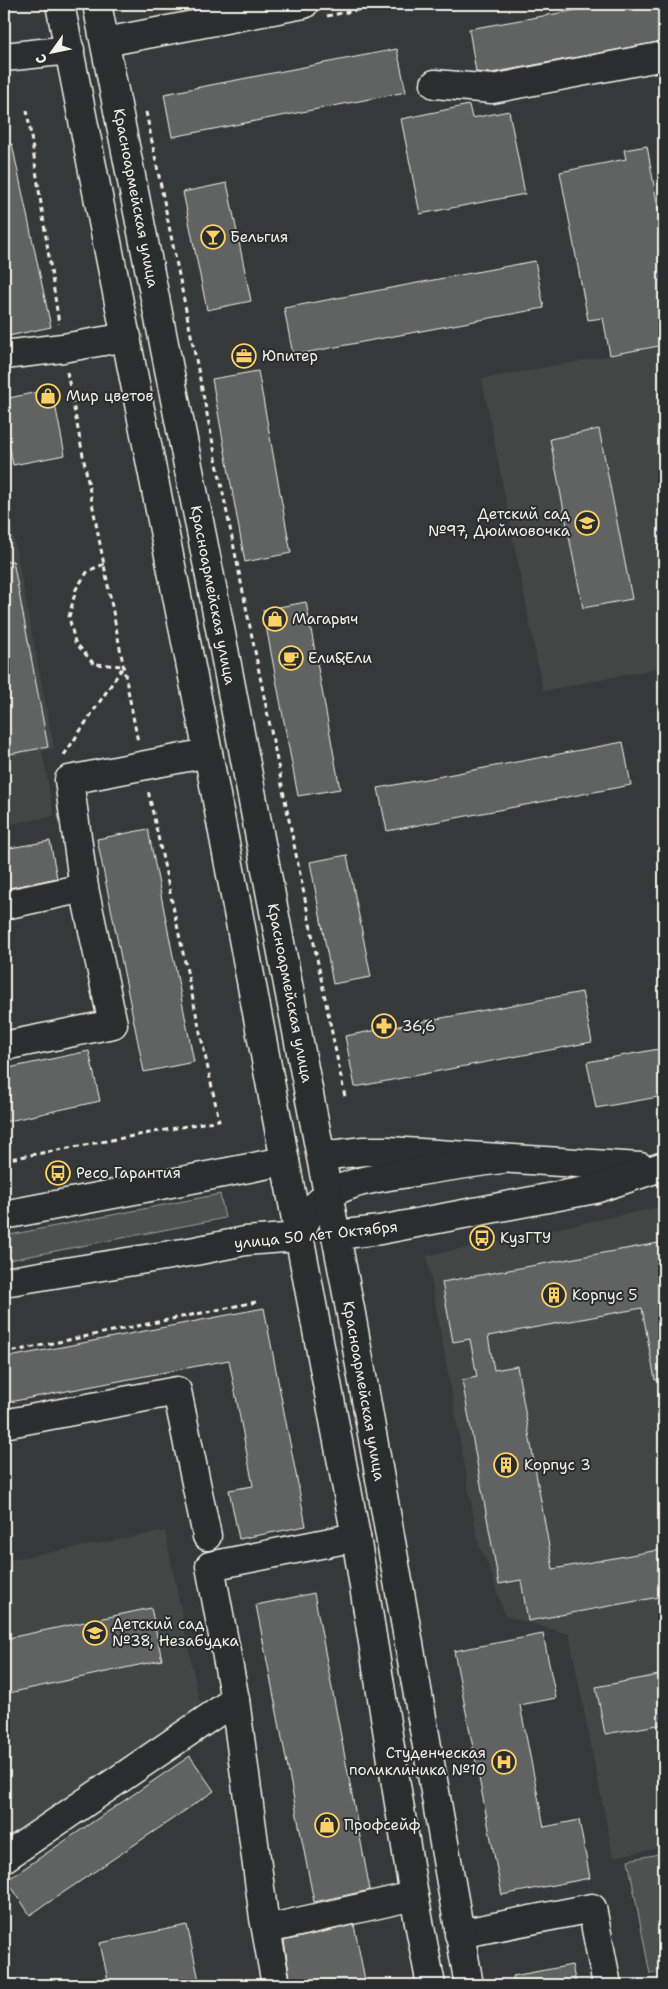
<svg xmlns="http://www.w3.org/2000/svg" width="668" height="1989" font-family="'Shantell Sans',sans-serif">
  <rect width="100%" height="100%" fill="#363939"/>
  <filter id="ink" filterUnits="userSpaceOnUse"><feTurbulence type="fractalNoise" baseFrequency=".02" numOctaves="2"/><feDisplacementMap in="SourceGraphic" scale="10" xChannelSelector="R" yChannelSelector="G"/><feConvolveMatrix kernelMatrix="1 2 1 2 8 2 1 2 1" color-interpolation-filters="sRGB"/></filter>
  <g filter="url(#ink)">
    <g fill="#434645">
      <polygon points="664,346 664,667 543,691 482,379"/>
      <polygon points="8,508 54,748 42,751 54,816 4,825 4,509"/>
      <polygon points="664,1206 664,1847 613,1857 569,1634 505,1616 490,1569 479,1546 427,1256"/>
      <polygon points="165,1531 200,1705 4,1841 4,1561"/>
    </g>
    <g fill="#4e514f" stroke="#a1a19c">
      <polygon points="220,1194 225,1218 4,1261 4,1236"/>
      <polygon points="664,1853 664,1971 650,1974 628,1860"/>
    </g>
    <g fill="#616362" stroke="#f4f1e8">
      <polygon points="611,4 664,4 664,41 491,73 476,72 469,29"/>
      <polygon points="397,49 406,92 172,137 164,94"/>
      <polygon points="469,105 472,118 509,111 525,194 420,214 401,119"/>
      <polygon points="12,144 51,327 4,337 4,145"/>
      <polygon points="647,146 664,242 664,345 610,355 603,318 588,320 560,172 626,159 624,150"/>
      <polygon points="227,183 251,301 207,310 183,192"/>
      <polygon points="535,261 544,308 293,355 284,308"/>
      <polygon points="258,371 291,553 245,562 212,379"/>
      <polygon points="52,389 65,455 13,465 4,419 4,399"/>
      <polygon points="599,429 632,599 583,608 550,439"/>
      <polygon points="13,561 48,747 4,755 4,562"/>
      <polygon points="306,602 340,789 298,796 263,610"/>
      <polygon points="623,742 631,785 387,831 378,788"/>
      <polygon points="148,829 194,1062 144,1072 97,839"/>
      <polygon points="50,841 57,878 4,889 4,849"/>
      <polygon points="347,855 371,977 333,984 310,862"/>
      <polygon points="582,992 592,1042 355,1087 345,1036"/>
      <polygon points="664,1048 664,1096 596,1108 587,1062"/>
      <polygon points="89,1051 100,1101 4,1122 4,1069"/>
      <polygon points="664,1242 664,1379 655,1380 642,1308 488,1336 494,1370 517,1366 553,1569 664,1549 664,1596 528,1621 521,1580 499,1584 462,1380 477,1377 470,1339 453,1342 442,1282"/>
      <polygon points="264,1308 306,1526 239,1539 229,1490 253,1486 229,1360 4,1403 4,1358"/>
      <polygon points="314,1593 370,1890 314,1902 256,1605"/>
      <polygon points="151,1608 162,1660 4,1694 4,1639"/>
      <polygon points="543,1634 556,1698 520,1705 544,1827 579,1820 590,1878 502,1895 454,1651"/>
      <polygon points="664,1674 664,1724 605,1734 596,1687"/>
      <polygon points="190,1756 214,1791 30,1915 7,1880"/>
      <polygon points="187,1925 200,1985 109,1985 100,1943"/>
      <polygon points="354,1925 366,1985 314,1985 313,1980 291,1984 284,1941"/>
      <polygon points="572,1965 576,1985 514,1985 513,1976"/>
    </g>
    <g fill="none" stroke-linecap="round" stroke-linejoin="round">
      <g stroke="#f4f1e8" stroke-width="31">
        <g id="minor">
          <polyline points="105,42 304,4"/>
          <polyline points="4,57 70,50"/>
          <polyline points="435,84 492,89 664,56"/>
          <polyline points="4,355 63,348 127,337"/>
          <polyline points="4,905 84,888"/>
          <polyline points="4,1046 113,1024 84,888 69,780 208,753"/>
          <polyline points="321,1156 364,1151 389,1151 640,1167"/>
          <polyline points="4,1215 285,1161"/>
          <polyline points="336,1235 380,1230 595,1189 664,1166"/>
          <path d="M4,1282L195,1251L245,1241L299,1237C303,1226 307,1215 315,1206C340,1180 381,1178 414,1172C443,1167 472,1163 502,1159"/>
          <polyline points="4,1424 177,1391 207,1536"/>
          <polyline points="4,1858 235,1700"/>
          <polyline points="267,1929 414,1896"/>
          <polyline points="459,1934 592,1908 607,1985"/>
          <polyline points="276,1985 264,1918 235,1700 210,1566 356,1537"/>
        </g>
      </g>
      <g stroke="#f4f1e8" stroke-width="31">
        <g id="major">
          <polyline points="60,4 208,753 356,1537 414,1896 431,1985"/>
          <polyline points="97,4 213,592 351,1314 469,1985"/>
        </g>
      </g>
      <g stroke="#f4f1e8" stroke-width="3" stroke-dasharray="5 4" stroke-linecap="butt">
        <polyline points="327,16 387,4"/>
        <polyline points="27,110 59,324"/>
        <polyline points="146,112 345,1097"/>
        <polyline points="67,372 138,742"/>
        <polyline points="104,564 88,571 76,589 69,617 75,642 94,664 123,666"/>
        <polyline points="64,755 123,667"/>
        <polyline points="4,1160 219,1120 148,790"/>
        <polyline points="4,1353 256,1302"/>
      </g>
      <use href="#minor" stroke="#2a2d2e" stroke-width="28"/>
      <use href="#major" stroke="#2a2d2e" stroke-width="28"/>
    </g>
  </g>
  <defs>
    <g id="bar-ring" transform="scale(1.25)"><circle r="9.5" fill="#2a2d2e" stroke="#ffd166" stroke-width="1.5"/><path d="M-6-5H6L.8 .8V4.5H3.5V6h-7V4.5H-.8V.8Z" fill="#ffd166"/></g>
    <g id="office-ring" transform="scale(1.25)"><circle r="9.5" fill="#2a2d2e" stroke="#ffd166" stroke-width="1.5"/><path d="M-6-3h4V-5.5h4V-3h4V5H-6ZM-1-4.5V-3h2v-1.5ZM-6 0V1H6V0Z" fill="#ffd166"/></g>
    <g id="shop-ring" transform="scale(1.25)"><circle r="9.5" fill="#2a2d2e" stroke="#ffd166" stroke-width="1.5"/><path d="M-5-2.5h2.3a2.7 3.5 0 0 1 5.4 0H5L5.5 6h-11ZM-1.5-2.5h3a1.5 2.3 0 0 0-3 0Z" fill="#ffd166"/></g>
    <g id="school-ring" transform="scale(1.25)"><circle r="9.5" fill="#2a2d2e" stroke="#ffd166" stroke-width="1.5"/><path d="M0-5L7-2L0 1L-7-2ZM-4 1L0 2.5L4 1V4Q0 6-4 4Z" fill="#ffd166"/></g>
    <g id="cafe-ring" transform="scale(1.25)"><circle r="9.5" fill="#2a2d2e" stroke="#ffd166" stroke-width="1.5"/><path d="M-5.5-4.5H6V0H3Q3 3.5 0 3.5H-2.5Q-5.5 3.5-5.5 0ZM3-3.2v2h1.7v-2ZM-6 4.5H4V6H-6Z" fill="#ffd166"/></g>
    <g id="pharmacy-ring" transform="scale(1.25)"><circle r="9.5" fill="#2a2d2e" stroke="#ffd166" stroke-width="1.5"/><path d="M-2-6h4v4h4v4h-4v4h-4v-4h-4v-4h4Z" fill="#ffd166"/></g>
    <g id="bus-ring" transform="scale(1.25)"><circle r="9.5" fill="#2a2d2e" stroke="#ffd166" stroke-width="1.5"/><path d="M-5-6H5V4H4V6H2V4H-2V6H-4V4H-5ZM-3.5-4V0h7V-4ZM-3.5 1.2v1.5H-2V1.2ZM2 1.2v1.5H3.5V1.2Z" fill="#ffd166"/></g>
    <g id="building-ring" transform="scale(1.25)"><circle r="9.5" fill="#2a2d2e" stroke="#ffd166" stroke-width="1.5"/><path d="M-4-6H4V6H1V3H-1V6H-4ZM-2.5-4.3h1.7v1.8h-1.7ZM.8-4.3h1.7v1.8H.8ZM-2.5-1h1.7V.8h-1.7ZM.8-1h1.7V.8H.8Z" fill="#ffd166"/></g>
    <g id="hospital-ring" transform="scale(1.25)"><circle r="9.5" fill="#2a2d2e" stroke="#ffd166" stroke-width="1.5"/><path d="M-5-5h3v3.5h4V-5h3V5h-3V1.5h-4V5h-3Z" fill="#ffd166"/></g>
  </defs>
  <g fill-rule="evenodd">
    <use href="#bar-ring" x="213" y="237"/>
    <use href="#office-ring" x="244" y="356"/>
    <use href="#shop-ring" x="48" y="396"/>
    <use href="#school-ring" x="587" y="523"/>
    <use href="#shop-ring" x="275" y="619"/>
    <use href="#cafe-ring" x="291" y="658"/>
    <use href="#pharmacy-ring" x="384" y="1026"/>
    <use href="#bus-ring" x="58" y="1173"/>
    <use href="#bus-ring" x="482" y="1238"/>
    <use href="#building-ring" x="554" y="1295"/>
    <use href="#building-ring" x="506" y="1465"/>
    <use href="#school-ring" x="95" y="1633"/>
    <use href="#hospital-ring" x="504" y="1762"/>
    <use href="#shop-ring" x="327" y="1825"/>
  </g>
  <g text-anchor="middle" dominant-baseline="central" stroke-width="4" stroke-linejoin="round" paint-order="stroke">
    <g font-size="15" fill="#f4f1e8" stroke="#2a2d2e">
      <text transform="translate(136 198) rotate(79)">Красноармейская улица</text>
      <text transform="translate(213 595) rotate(79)">Красноармейская улица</text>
      <text transform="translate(290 993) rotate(79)">Красноармейская улица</text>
      <text transform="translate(316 1235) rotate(-6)">улица 50 лет Октября</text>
      <text transform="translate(364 1391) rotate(80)">Красноармейская улица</text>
    </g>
    <g font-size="15" fill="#f4f1e8" stroke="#2a2d2e" text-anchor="start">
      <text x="230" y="237">Бельгия</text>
      <text x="262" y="356">Юпитер</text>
      <text x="66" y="396">Мир цветов</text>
      <text x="570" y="514" text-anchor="end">Детский сад<tspan x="570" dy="17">№97, Дюймовочка</tspan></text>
      <text x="292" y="619">Магарыч</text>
      <text x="308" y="658">Ели&amp;Ели</text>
      <text x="402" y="1026">36,6</text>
      <text x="76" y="1173">Ресо Гарантия</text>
      <text x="500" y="1238">КузГТУ</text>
      <text x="572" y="1295">Корпус 5</text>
      <text x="524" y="1465">Корпус 3</text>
      <text x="112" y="1624">Детский сад<tspan x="112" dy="17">№38, Незабудка</tspan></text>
      <text x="486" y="1753" text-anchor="end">Студенческая<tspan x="486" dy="17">поликлиника №10</tspan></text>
      <text x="344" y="1825">Профсейф</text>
    </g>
  </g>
  <rect width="668" height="1989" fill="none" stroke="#2a2d2e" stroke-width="20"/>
  <rect x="10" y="10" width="648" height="1969" fill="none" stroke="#f4f1e8" stroke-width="2" filter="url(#ink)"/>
  <g transform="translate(52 52) rotate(237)" stroke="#2a2d2e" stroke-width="4" paint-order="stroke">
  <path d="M0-4L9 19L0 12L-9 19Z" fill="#f4f1e8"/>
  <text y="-8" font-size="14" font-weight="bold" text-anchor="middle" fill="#f4f1e8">С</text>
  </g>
</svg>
